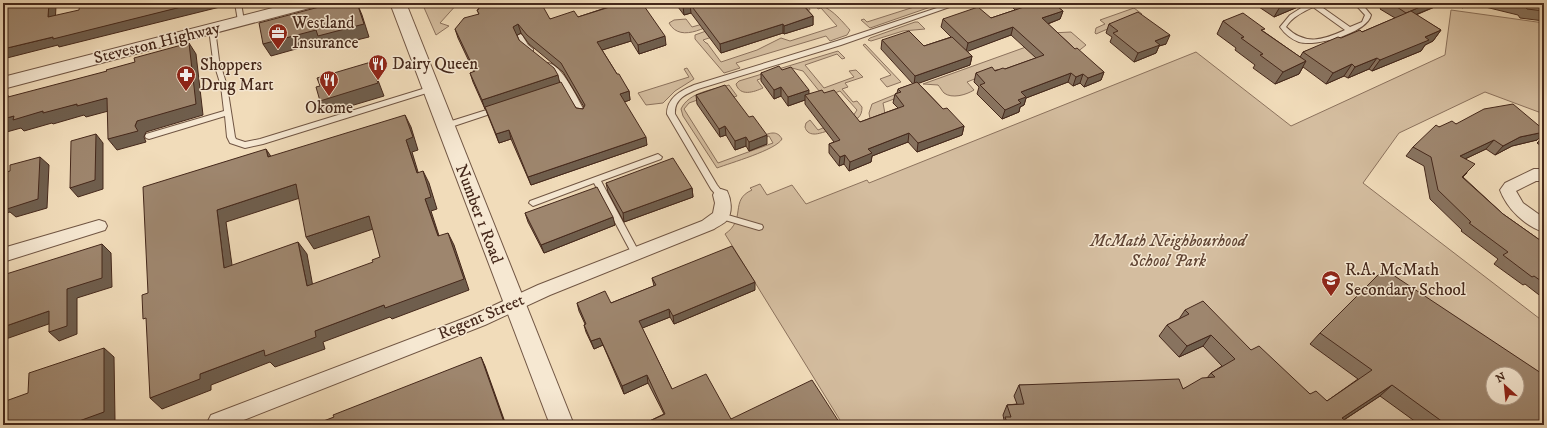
<svg xmlns="http://www.w3.org/2000/svg" width="1547" height="428" font-family="'IM FELL DW Pica',serif">
  <rect width="100%" height="100%" fill="#f1dcba"/>
  <filter id="stains"><feTurbulence type="fractalNoise" baseFrequency=".005" numOctaves="4"/><feColorMatrix values="0 0 0 0 .2 0 0 0 0 .09 0 0 0 0 .02 0 0 0 .5 -.17"/></filter>
  <radialGradient id="worn" r=".72"><stop offset=".6" stop-color="#630" stop-opacity="0"/><stop offset="1" stop-color="#630" stop-opacity=".3"/></radialGradient>
  <g fill="#d4bd9f" stroke="#8c725d" fill-rule="evenodd">
    <polygon points="422,3 458,3 440,23 449,26 436,35"/>
    <polygon points="910,3 942,3 870,28 861,20 864,19 867,22 914,7"/>
    <path d="M808,4C827,2 839,18 850,30L847,35L830,41L826,36L736,63L740,68L724,73L695,39V35L706,31L712,37L703,40L706,43H707L721,62L757,50L781,38L790,41L837,26L821,8L818,9L816,6L809,8L810,10H808L805,6Z"/>
    <polygon points="1134,8 1142,14 1096,34 1095,33 1096,28 1105,24 1100,20"/>
    <path d="M1451,10L1544,23V114L1485,92L1399,133L1363,183L1544,322V425H843L725,234C747,219 729,200 752,190L750,188L760,184L767,195L792,185L806,204L867,180L869,183L1196,52L1291,126L1445,55ZM1493,374H1517V398H1493Z"/>
    <path d="M727,17C711,24 681,45 669,23L674,20L686,19L692,27Z"/>
    <polygon points="915,22 918,22 925,29 903,31 871,41 868,40 870,38"/>
    <path d="M1071,32L1086,45L1076,53L1041,56L1005,71L997,70L967,82L974,90C966,95 952,99 944,93C942,91 940,87 938,85L923,84L1051,38V33Z"/>
    <polygon points="865,44 901,82 887,87 880,79 891,75 863,45"/>
    <path d="M838,51L845,58L842,59L837,54L805,65L824,88L854,77L849,71L856,70L863,77L845,83L848,87L842,89L853,102L857,101L862,107C862,112 861,115 858,118C852,122 820,135 814,134C809,134 806,131 805,127L806,123L810,120L818,130L853,116L857,110L840,91L824,97L803,71L792,68L757,80L763,88C754,92 740,97 736,84L739,81Z"/>
    <polygon points="687,68 694,79 675,91 663,103 646,105 638,93 689,77 684,69"/>
    <path d="M729,85L737,96L734,97L728,89L689,103L684,109L718,163L773,143L769,136L764,138L762,136C770,133 777,130 782,139C776,150 730,163 717,168L683,116L681,109C689,92 712,90 729,85Z"/>
    <polygon points="894,95 897,98 883,103 886,119 870,119 869,113 872,104"/>
  </g>
  <g fill="none" stroke-linecap="round" stroke-linejoin="round">
    <g stroke="#705543" stroke-width="2">
      <g id="service">
        <polygon points="235,3 241,3 244,21 243,22 239,22 238,21"/>
        <path d="M952,3H961L841,45L698,89C686,94 674,99 675,114L717,185L725,195L724,197H718L711,189L667,114C667,98 680,91 694,85L837,41Z"/>
        <path d="M1309,3H1316L1350,27L1362,22L1365,15L1354,3H1361L1371,15C1367,33 1316,47 1299,42C1291,39 1285,34 1280,27L1290,15ZM1313,7L1345,30C1323,40 1305,46 1286,27C1292,17 1303,12 1313,7Z"/>
        <polygon points="212,27 215,29 219,60 227,86 235,137 236,139 245,142 260,139 429,87 433,87 435,89 433,91 263,144 245,148 230,143 227,137 225,116 149,139 146,138 145,136 146,134 224,111 221,86 213,60 209,29"/>
        <path d="M520,34L522,35L528,45L533,49V53C524,53 520,43 517,36Z"/>
        <path d="M546,63C561,61 579,102 586,114L585,116H579L557,76L546,67L545,65Z"/>
        <polygon points="496,107 500,109 499,111 445,129 441,126 442,124"/>
        <polygon points="658,154 662,157 661,159 601,181 640,254 639,256 633,256 594,183 533,206 529,203 530,201"/>
        <polygon points="721,213 762,225 763,227 762,229 759,230 718,218 717,216 718,214"/>
      </g>
    </g>
    <g stroke="#705543" stroke-width="2">
      <g id="minor">
        <path d="M1534,169H1544V181H1536L1516,191L1523,203L1544,218V232C1525,226 1507,209 1500,190L1505,183Z"/>
        <path d="M721,189L727,191C731,199 733,212 727,220C724,224 718,226 714,229L550,295L485,325L231,425H210L208,421L211,415L473,315L538,285L702,221L713,213L715,203L713,195L715,191Z"/>
        <polygon points="99,220 105,222 107,226 105,230 3,262 3,248"/>
      </g>
    </g>
    <g stroke="#705543" stroke-width="2">
      <g id="tertiary">
        <polygon points="292,3 319,3 317,6 3,89 3,77"/>
        <polygon points="390,3 406,3 574,425 550,425"/>
      </g>
    </g>
    <use href="#service" fill="#f6e8d2" fill-rule="evenodd"/>
    <use href="#minor" fill="#f6e8d2" fill-rule="evenodd"/>
    <use href="#tertiary" fill="#f6e8d2" fill-rule="evenodd"/>
  </g>
  <g fill="#88735f" stroke="#45281b" fill-rule="evenodd">
    <path d="M612,3H642L666,45L639,54L631,41L602,50L617,74L629,91L630,100L624,102L647,145L531,185L511,139L499,143L485,108V109L473,82L470,73L474,72L458,38L455,29L479,14L477,10L479,9L478,6L550,19L578,17L614,5ZM521,33L529,44L563,72L584,107L583,109L576,108L559,83L519,40L517,35Z"/>
    <polygon points="675,3 801,3 813,16 813,25 784,34 783,33 721,53 691,13 684,15"/>
    <polygon points="1008,3 1053,3 1063,11 1060,19 1048,24 1075,49 1104,72 1101,80 1084,87 1080,83 1073,86 1068,82 1026,98 1024,105 1020,107 1019,112 1002,119 977,94 979,87 974,82 976,73 1005,69 1036,58 1011,35 967,51 972,56 970,65 918,83 943,109 964,126 962,135 917,152 908,142 872,156 871,162 849,171 844,164 839,166 829,153 829,144 834,142 805,104 805,100 788,106 781,96 774,99 761,81 761,73 782,70 809,94 824,93 860,122 898,108 893,103 895,94 897,93 898,89 913,84 881,49 882,40 924,46 951,37 941,27 943,19 991,18 1015,10"/>
    <polygon points="1253,3 1302,3 1300,6 1274,17"/>
    <polygon points="1376,3 1444,3 1416,15 1441,30 1433,41 1425,45 1421,51 1372,71 1369,69 1348,78 1344,76 1326,84 1303,67 1299,74 1275,84 1253,68 1255,65 1235,50 1236,48 1217,34 1223,21 1263,31 1300,57 1303,52 1362,32 1395,18 1380,9 1382,6"/>
    <polygon points="1450,3 1466,3 1463,8"/>
    <polygon points="1469,3 1544,3 1544,21 1520,18 1518,15"/>
    <polygon points="1109,24 1166,44 1159,46 1156,53 1134,62 1110,42 1112,37 1106,33"/>
    <polygon points="696,95 767,144 749,151 746,146 735,150 726,135 720,137 697,104"/>
    <polygon points="1456,124 1537,140 1512,146 1495,155 1486,149 1465,159 1467,173 1463,177 1503,214 1544,243 1544,297 1543,298 1525,284 1523,285 1494,264 1498,259 1461,231 1462,230 1430,199 1424,166 1406,156 1413,147 1439,127"/>
    <polygon points="1544,136 1544,148 1537,143"/>
    <polygon points="606,183 692,188 693,197 624,222 608,192"/>
    <polygon points="525,213 615,225 544,253 528,222"/>
    <polygon points="652,278 755,290 674,324 670,317 642,328 672,389 731,419 841,425 641,425 664,414 648,383 624,394 603,345 594,349 586,332 584,325 585,324 579,311 577,303 611,303 654,286"/>
    <polygon points="1185,310 1251,350 1310,394 1327,401 1358,379 1310,344 1320,333 1544,425 1420,425 1380,396 1344,420 1350,425 1002,425 1004,420 1003,415 1007,405 1017,404 1014,396 1019,385 1183,389 1207,378 1211,373 1222,366 1203,346 1179,357 1159,336 1167,325 1179,319"/>
  </g>
  <g fill="#6f5e4d" stroke="#45281b">
    <polygon points="16,3 39,3 10,10 6,5"/>
    <polygon points="49,3 54,3 56,6 55,26 48,17"/>
    <polygon points="197,3 232,3 232,4 59,47 58,45 3,59 3,49"/>
    <polygon points="357,3 362,15 369,37 324,48 321,42 271,56 263,44"/>
    <polygon points="1285,3 1302,3 1300,6 1274,17 1281,5"/>
    <polygon points="1429,3 1444,3 1400,21 1406,13"/>
    <polygon points="690,4 691,13 684,15 683,6"/>
    <polygon points="1063,11 1060,19 1039,27 1042,18"/>
    <polygon points="813,16 813,25 784,34 784,26"/>
    <polygon points="518,24 521,33 516,36 513,27"/>
    <polygon points="783,24 783,33 721,53 720,44"/>
    <polygon points="1013,27 1011,35 966,52 968,43"/>
    <polygon points="1441,30 1433,41 1425,45 1421,51 1372,71 1380,60 1425,37"/>
    <polygon points="629,32 631,41 599,51 597,42"/>
    <polygon points="1170,35 1166,44 1159,46 1156,53 1134,62 1138,53 1155,41"/>
    <polygon points="665,36 666,45 639,54 638,45"/>
    <polygon points="189,43 196,54 203,115 146,132 144,137 146,142 117,150 108,139 135,126 137,121"/>
    <polygon points="972,56 970,65 914,85 915,76"/>
    <polygon points="1377,58 1369,69 1348,78 1355,67"/>
    <polygon points="1306,61 1299,74 1275,84 1283,72"/>
    <polygon points="371,62 376,75 384,96 327,113 320,101"/>
    <polygon points="1352,64 1344,76 1326,84 1333,73"/>
    <polygon points="1104,72 1101,80 1084,87 1088,78"/>
    <polygon points="1071,73 1068,82 1026,98 1024,105 1020,107 1019,112 1002,119 1005,110 1021,92"/>
    <polygon points="1083,74 1080,83 1073,86 1076,77"/>
    <polygon points="558,75 560,84 485,109 482,100"/>
    <polygon points="781,87 781,96 774,99 774,90"/>
    <polygon points="809,90 809,98 805,95 805,100 788,106 788,97"/>
    <polygon points="629,91 630,100 621,103 620,94"/>
    <polygon points="107,98 116,109 86,117 84,115 53,124 52,123 24,131 21,128 3,133 3,119 14,116 43,111"/>
    <polygon points="405,115 411,127 418,150 412,152 422,185 417,173 406,140"/>
    <polygon points="725,126 726,135 720,137 719,129"/>
    <polygon points="964,126 962,135 917,152 918,143"/>
    <polygon points="509,130 511,139 499,143 496,134"/>
    <polygon points="1544,132 1544,133 1537,140 1512,146 1495,155 1503,146 1520,137"/>
    <polygon points="909,133 908,142 872,156 871,162 849,171 850,162 868,149"/>
    <polygon points="96,134 103,143 103,189 78,197 70,188"/>
    <polygon points="767,135 767,144 749,151 749,142"/>
    <polygon points="646,137 647,145 531,185 528,177"/>
    <polygon points="746,137 746,146 735,150 735,141"/>
    <polygon points="1494,140 1486,149 1452,165 1460,156"/>
    <polygon points="266,149 274,161 268,157"/>
    <polygon points="845,155 844,164 839,166 840,157"/>
    <polygon points="40,157 49,165 47,208 16,217 10,212 3,214 3,203"/>
    <polygon points="423,171 429,183 437,209 431,211 443,248 438,236 425,199"/>
    <polygon points="296,184 303,197 226,222 234,279 224,268 217,210"/>
    <polygon points="692,188 693,197 624,222 623,213"/>
    <polygon points="369,216 376,228 314,249 306,237"/>
    <polygon points="613,217 615,225 544,253 541,245"/>
    <polygon points="448,233 454,245 469,290 392,319 390,317 323,342 325,349 275,367 270,362 211,385 211,390 162,409 150,398 200,374 384,305"/>
    <polygon points="298,242 307,254 315,298 307,286"/>
    <polygon points="102,244 111,253 112,287 77,298 77,334 59,341 49,332 67,289"/>
    <polygon points="755,282 755,290 674,324 673,316"/>
    <polygon points="669,309 670,317 640,329 639,321"/>
    <polygon points="49,311 60,320 3,340 3,327"/>
    <polygon points="1211,335 1203,346 1179,357 1187,346"/>
    <polygon points="600,338 603,345 594,349 591,341"/>
    <polygon points="104,348 114,357 115,420 101,425 68,425"/>
    <polygon points="481,357 485,366 506,425 505,425"/>
    <polygon points="647,375 648,383 624,394 622,386"/>
    <polygon points="1392,385 1380,396 1336,425 1342,418"/>
  </g>
  <g fill="#9e866e" stroke="#45281b" fill-rule="evenodd">
    <polygon points="6,3 16,3 6,5"/>
    <polygon points="25,3 49,3 48,17 79,10 80,3 197,3 53,39 53,37 3,49 3,8"/>
    <polygon points="334,3 357,3 364,24 318,36 316,30 263,44 259,23"/>
    <polygon points="489,3 541,3 550,19 574,11 578,17 616,5 615,3 642,3 665,36 638,45 629,32 597,42 617,74 619,74 629,91 620,94 646,137 528,177 509,130 496,134 485,107 561,82 576,108 583,109 585,105 561,63 527,35 518,24 513,27 519,40 554,68 558,75 482,100 470,73 475,71 455,29 464,18 479,14 477,10 479,9 478,6"/>
    <polygon points="681,3 801,3 813,16 784,26 783,24 720,44 690,4 683,6"/>
    <polygon points="1020,3 1053,3 1063,11 1042,18 1075,49 1077,48 1104,72 1088,78 1083,74 1076,77 1071,73 1021,92 1026,97 1018,100 1021,103 1005,110 980,85 985,83 976,73 992,67 995,71 1003,68 1005,69 1044,55 1013,27 968,43 943,19 978,7 991,18 1024,7"/>
    <polygon points="1391,3 1429,3 1406,13"/>
    <polygon points="1513,3 1544,3 1544,11 1527,9 1525,6"/>
    <polygon points="1411,11 1441,30 1425,37 1429,40 1380,60 1377,58 1355,67 1352,64 1333,73 1303,52 1338,37 1341,38 1360,30 1362,32"/>
    <polygon points="1138,12 1170,35 1155,41 1160,45 1138,53 1113,33 1118,31 1109,24"/>
    <polygon points="1243,13 1265,29 1261,30 1306,61 1283,72 1260,55 1263,54 1241,38 1244,37 1223,21"/>
    <polygon points="909,31 924,46 952,37 972,56 915,76 882,40"/>
    <polygon points="189,43 196,104 137,121 135,126 138,131 108,139 107,98 77,106 77,104 43,113 43,111 13,120 14,116 3,119 3,97 8,95 8,97 107,71 106,70 135,62 134,58"/>
    <polygon points="371,62 378,83 320,101 316,87 320,86 317,78"/>
    <polygon points="779,66 782,70 791,67 809,90 788,97 781,87 774,90 761,73"/>
    <polygon points="917,82 943,109 947,108 964,126 918,143 909,133 868,149 872,153 850,162 845,155 840,157 829,144 840,140 805,95 822,90 824,93 834,90 860,122 904,106 895,94 901,92 898,89"/>
    <polygon points="725,85 749,117 753,116 767,135 749,142 746,137 735,141 725,126 719,129 696,95"/>
    <polygon points="1513,104 1544,130 1544,132 1520,137 1503,146 1494,140 1460,156 1475,164 1462,177 1503,214 1544,243 1544,283 1534,276 1532,277 1503,255 1508,252 1469,223 1471,222 1438,190 1431,157 1413,147 1436,125 1439,127 1452,121 1456,124 1484,109"/>
    <path d="M405,115L413,137L406,140L417,173L423,171L431,197L425,199L438,236L448,233L464,279L385,308L384,305L315,331L316,337L265,356L264,350L200,374V379L150,398L146,318L143,319L142,295L148,293L143,187L266,149L268,157ZM296,184L306,237L369,216L380,257L372,260L373,262L307,286L298,242L224,268L217,210Z"/>
    <polygon points="96,134 95,180 70,188 71,141"/>
    <polygon points="40,157 38,199 7,209 7,201 3,203 3,173 10,171 10,165"/>
    <polygon points="673,158 692,188 623,213 606,183"/>
    <polygon points="597,187 613,217 541,245 525,213"/>
    <polygon points="102,244 102,278 67,289 67,326 49,332 49,311 3,327 3,275"/>
    <polygon points="732,246 755,282 673,316 669,309 639,321 672,389 706,374 731,419 812,380 841,425 641,425 665,414 647,375 622,386 600,338 591,341 584,325 586,324 577,303 605,291 611,303 656,285 652,278"/>
    <path d="M1384,269L1544,375V425H1447L1392,385L1342,418L1350,425H1008L1005,417H1011L1007,405L1024,404L1019,385L1179,379L1183,389L1202,378L1215,377L1211,373L1235,359L1211,335L1187,346L1167,325L1189,314L1185,310L1203,301L1251,350L1259,346L1310,394L1316,391L1327,401L1372,370L1320,333ZM1493,374H1517V398H1493Z"/>
    <polygon points="104,348 104,412 68,425 3,425 3,402 28,393 29,373"/>
    <polygon points="481,357 505,425 313,425 334,417 333,415"/>
  </g>
  <defs>
    <g id="office-pin" transform="scale(1)"><path d="M0 17L-7.5 6A9.5 9.5 0 1 1 7.5 6Z" fill="#8f2418" stroke="#f6e8d2"/><path d="M-6-3h4V-5.5h4V-3h4V5H-6ZM-1-4.5V-3h2v-1.5ZM-6 0V1H6V0Z" fill="#fff"/></g>
    <g id="restaurant-pin" transform="scale(1)"><path d="M0 17L-7.5 6A9.5 9.5 0 1 1 7.5 6Z" fill="#8f2418" stroke="#f6e8d2"/><path d="M-5-6h1v4h1v-4h1v4h1v-4h1v5L-1.5 .5V6h-2V.5L-5-1ZM5-6V6H3V1.5H1.5Q1.5-4 5-6Z" fill="#fff"/></g>
    <g id="pharmacy-pin" transform="scale(1)"><path d="M0 17L-7.5 6A9.5 9.5 0 1 1 7.5 6Z" fill="#8f2418" stroke="#f6e8d2"/><path d="M-2-6h4v4h4v4h-4v4h-4v-4h-4v-4h4Z" fill="#fff"/></g>
    <g id="school-pin" transform="scale(1)"><path d="M0 17L-7.5 6A9.5 9.5 0 1 1 7.5 6Z" fill="#8f2418" stroke="#f6e8d2"/><path d="M0-5L7-2L0 1L-7-2ZM-4 1L0 2.5L4 1V4Q0 6-4 4Z" fill="#fff"/></g>
  </defs>
  <g fill-rule="evenodd">
    <use href="#office-pin" x="278" y="33"/>
    <use href="#restaurant-pin" x="378" y="64"/>
    <use href="#pharmacy-pin" x="186" y="75"/>
    <use href="#restaurant-pin" x="329" y="80"/>
    <use href="#school-pin" x="1331" y="280"/>
  </g>
  <g text-anchor="middle" dominant-baseline="central" stroke-width="3" stroke-linejoin="round" paint-order="stroke">
    <g font-size="17" fill="#45281b" stroke="#f6e8d2" text-anchor="start">
      <text x="292" y="23">Westland<tspan x="292" dy="20">Insurance</tspan></text>
      <text x="392" y="64">Dairy Queen</text>
      <text x="200" y="65">Shoppers<tspan x="200" dy="20">Drug Mart</tspan></text>
      <text x="329" y="108" text-anchor="middle">Okome</text>
      <text x="1345" y="270">R.A. McMath<tspan x="1345" dy="20">Secondary School</tspan></text>
    </g>
    <g font-size="17" fill="#45281b" stroke="#f6e8d2">
      <text transform="translate(157 43) rotate(-14)">Steveston Highway</text>
      <text transform="translate(479 214) rotate(69)">Number 1 Road</text>
      <text transform="translate(481 317) rotate(-23)">Regent Street</text>
    </g>
    <g font-size="17" font-style="italic" fill="#624635" stroke="#f6e8d2">
      <text x="1168" y="241">McMath Neighbourhood<tspan x="1168" dy="20">School Park</tspan></text>
    </g>
  </g>
  <rect width="1547" height="428" fill="none" stroke="#f1dcba" stroke-width="16"/>
  <rect x="4" y="4" width="1539" height="420" fill="none" stroke="#45281b" stroke-width="2"/>
  <rect x="8" y="8" width="1531" height="412" fill="none" stroke="#45281b"/>
  <g transform="translate(1505 386) rotate(333)"><circle r="19" fill="#f6e8d2" stroke="#af9b89"/>
  <path d="M0-3L7 15L0 10L-7 15Z" fill="#8f2418"/>
  <text y="-6" font-size="11" font-weight="bold" text-anchor="middle" fill="#45281b">N</text>
  </g>
  <rect width="100%" height="100%" filter="url(#stains)"/>
  <rect width="100%" height="100%" fill="url(#worn)"/>
</svg>
